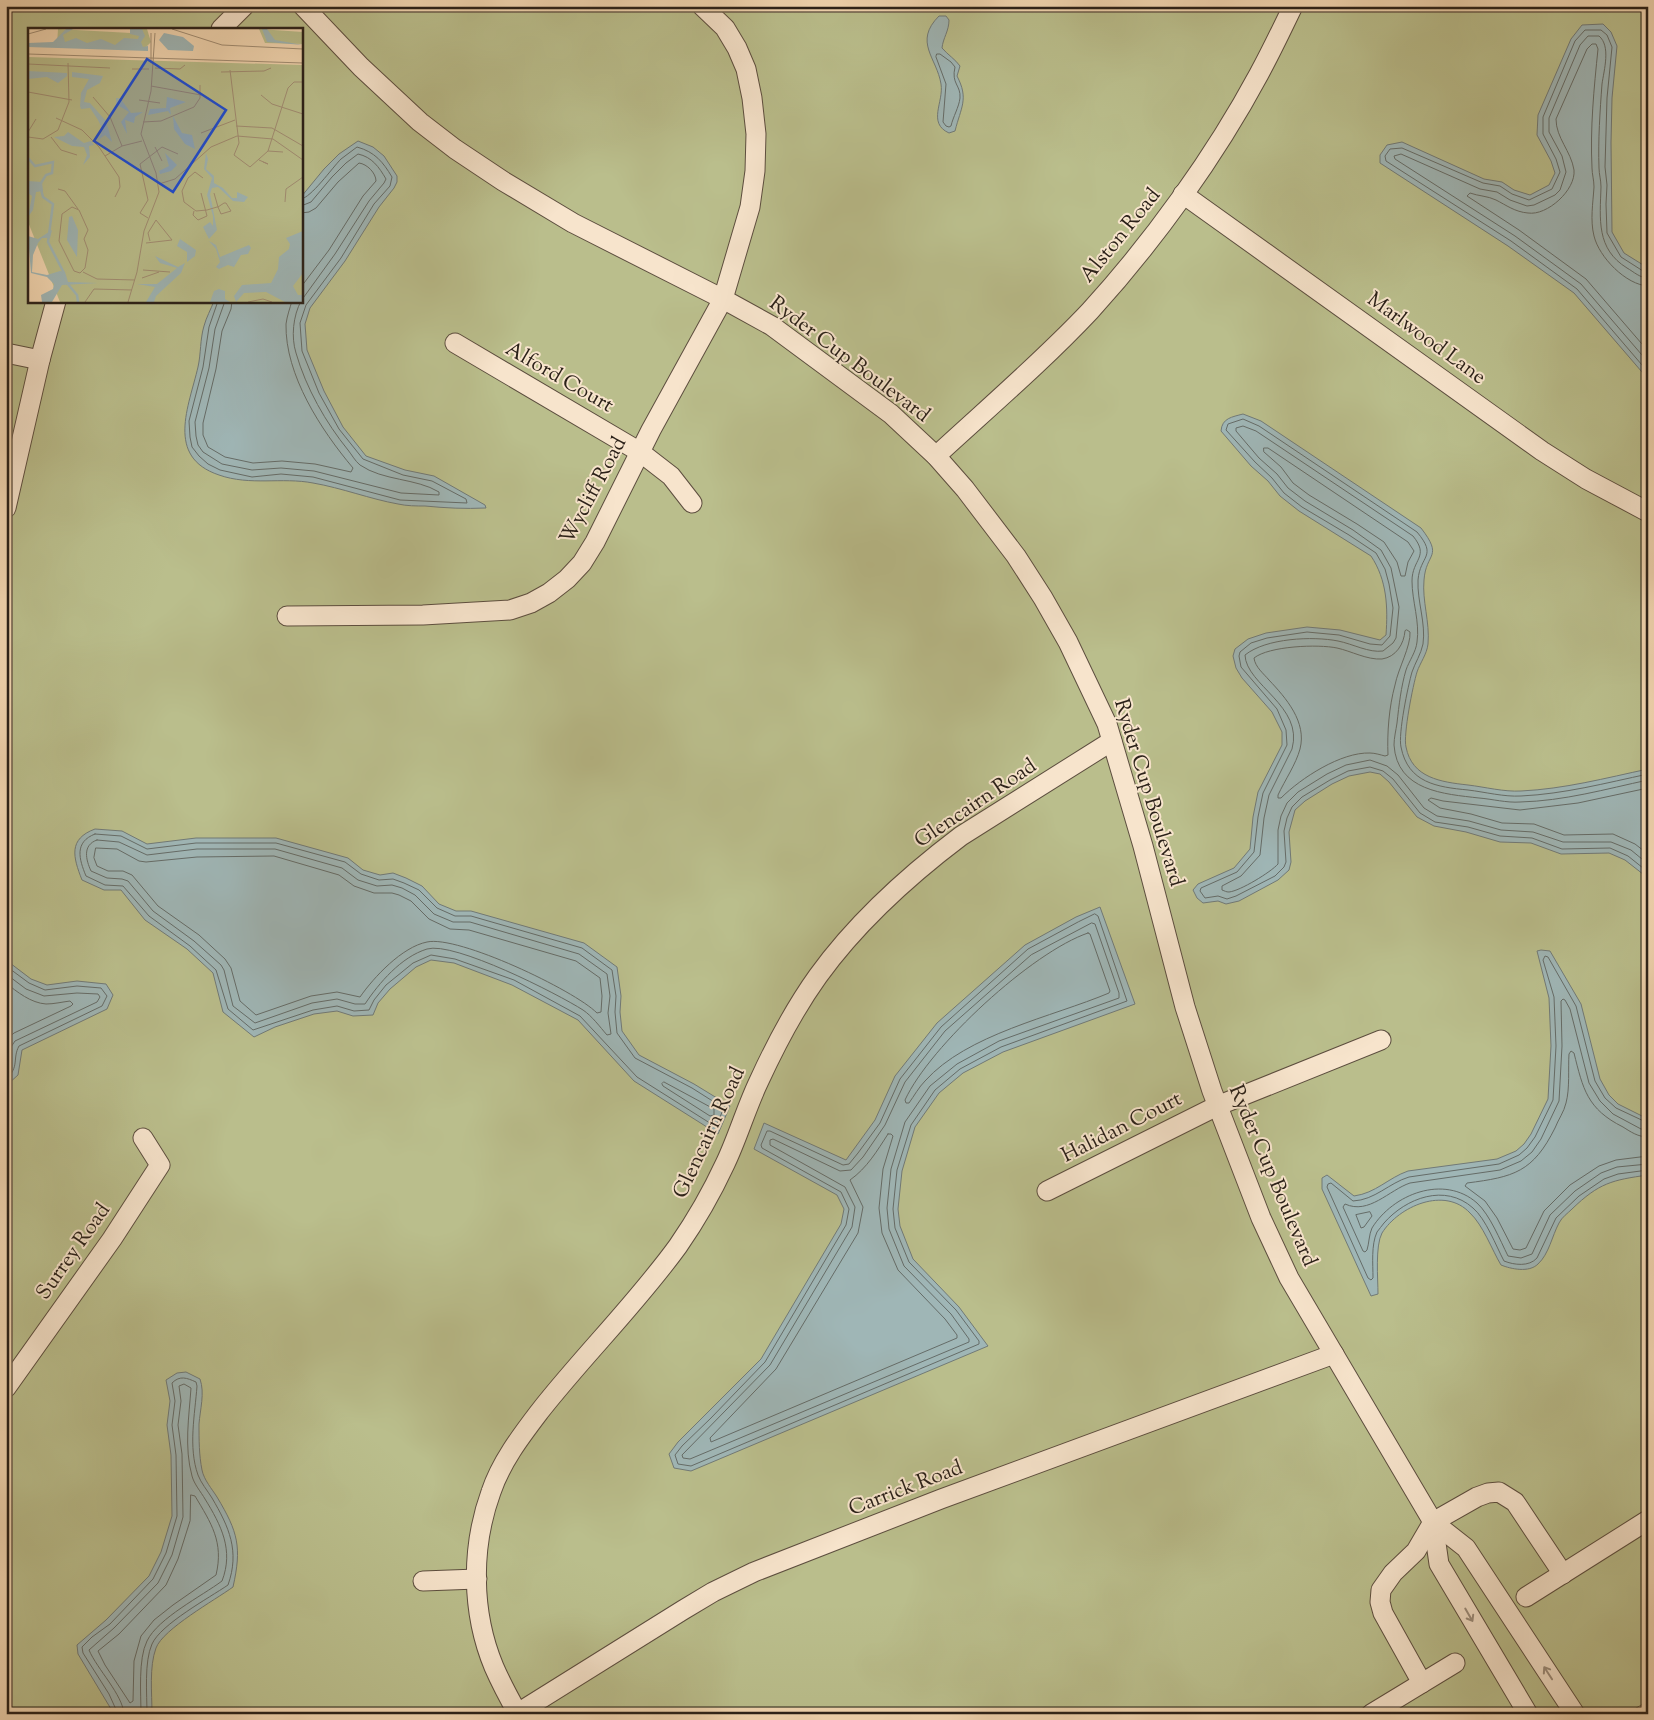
<svg xmlns="http://www.w3.org/2000/svg" width="1654" height="1720" font-family="'Sorts Mill Goudy',serif">
  <rect width="100%" height="100%" fill="#f2d6b1"/>
  <filter id="stains"><feTurbulence type="fractalNoise" baseFrequency=".004" numOctaves="4"/><feColorMatrix values="0 0 0 0 .2 0 0 0 0 .09 0 0 0 0 .02 0 0 0 .5 -.17"/></filter>
  <radialGradient id="worn" r=".72"><stop offset=".6" stop-color="#630" stop-opacity="0"/><stop offset="1" stop-color="#630" stop-opacity=".3"/></radialGradient>
  <path fill="#babe8c" stroke="#727052" fill-rule="evenodd" d="M6,6H1648V1701L1626,1714H6ZM29,29H301V301H29Z"/>
  <g fill="#9fb6b6" stroke="#717a77">
    <path d="M939,16H946L949,20C949,31 943,38 942,48C948,55 955,59 960,66L957,76C969,99 961,107 955,131L949,133C927,123 944,102 941,84C937,58 913,42 939,16Z"/>
    <polygon points="1603,24 1611,32 1617,46 1612,98 1611,143 1612,232 1624,253 1648,268 1648,379 1574,293 1508,246 1380,163 1380,155 1387,145 1402,142 1484,179 1502,182 1514,190 1530,195 1549,185 1555,173 1551,161 1537,135 1538,115 1571,39 1582,25"/>
    <path d="M358,141L373,147L384,156L397,176V182L394,188L379,207L345,261L310,308L305,324L307,350L324,391L343,427L366,456L405,470L434,476L485,505L486,508C465,509 445,508 425,506C416,506 407,506 398,504C370,499 342,488 313,483C282,477 250,486 219,475C165,457 189,406 198,367C201,354 200,339 204,326C206,318 211,309 214,301H301V197L324,169L339,154Z"/>
    <path d="M1243,414L1261,421L1421,528C1444,558 1426,552 1424,580C1422,601 1430,622 1428,644C1427,654 1420,663 1417,672C1413,685 1403,735 1406,747C1412,778 1441,782 1468,785C1485,787 1504,792 1521,791C1564,789 1606,778 1648,769V878L1625,860L1609,853L1561,854L1531,843L1500,842L1466,832L1434,826L1417,817L1389,782L1380,774L1370,772L1349,776L1332,784L1305,801L1295,810L1289,832L1291,862L1289,870L1278,880L1239,901L1226,904L1218,901L1203,903L1197,898L1193,890L1198,884L1234,868L1250,849L1253,817L1258,792L1282,745V732L1272,712L1242,678L1236,668L1233,656L1235,649L1248,639L1266,633L1307,627L1340,630L1380,640L1386,635C1388,607 1387,580 1371,556L1299,511L1280,496L1268,481L1251,466L1221,431C1222,418 1232,417 1243,414Z"/>
    <path d="M95,829L122,831L147,844L196,838H276L348,858L363,870L380,875L393,873L406,878L422,886L439,904L456,911H471L584,943L617,967L621,996L620,1012L622,1031L639,1055L694,1084L730,1106L718,1134L634,1081L578,1020L512,985L454,963L431,960L416,967L390,989L378,1003L373,1015L353,1016L337,1011L314,1014L275,1027L254,1037L223,1012L213,973L187,949L145,920L121,890H104L82,880C73,857 68,839 95,829Z"/>
    <polygon points="1100,907 1135,1004 1003,1052 963,1073 939,1093 915,1127 902,1171 898,1209 900,1226 913,1259 959,1307 988,1346 691,1471 674,1468 669,1454 678,1442 761,1359 841,1224 844,1209 837,1195 754,1149 764,1123 846,1160 875,1120 895,1076 937,1023 1025,945 1076,917"/>
    <path d="M1541,950L1550,951L1581,1004L1600,1079L1609,1095L1618,1104L1648,1119V1175C1612,1180 1599,1183 1572,1209C1568,1213 1562,1217 1559,1223C1552,1236 1549,1254 1538,1264C1529,1273 1511,1269 1501,1265C1492,1250 1483,1225 1470,1213C1445,1186 1399,1206 1382,1233C1375,1246 1378,1279 1378,1294L1371,1296L1322,1189V1178L1327,1175L1354,1196C1376,1193 1388,1178 1408,1171L1497,1159L1516,1151L1524,1144L1531,1134L1548,1099L1551,1046L1549,998L1537,951Z"/>
    <polygon points="6,960 31,979 47,985 77,981 106,984 113,995 107,1009 22,1050 18,1075 8,1084 6,1082"/>
    <path d="M186,1372L200,1379C205,1393 200,1410 199,1424C199,1440 199,1455 202,1470C204,1480 212,1489 217,1497C238,1532 242,1547 233,1587C215,1600 163,1629 156,1648C149,1667 152,1693 152,1714H114L78,1654L77,1645L106,1620L149,1576L161,1552L172,1516L171,1455L167,1425L170,1401L166,1380L177,1373Z"/>
  </g>
  <g fill="none" stroke-linecap="round" stroke-linejoin="round">
    <g stroke="#656c68" stroke-width="1">
      <path d="M937,54H940L951,62L955,67C951,84 961,85 960,98C959,107 953,117 951,126L949,127L946,126L943,122L946,84L936,57Z"/>
      <path d="M301,206L311,202L332,177L346,163L358,154C372,157 379,167 386,179L384,183L369,201L335,254L301,301"/>
      <path d="M301,213L309,212L316,208L338,182L359,163C367,164 376,173 376,181L363,196L329,250L301,287"/>
      <polyline points="1648,272 1643,271 1621,257 1607,233 1606,204 1607,185 1605,167 1607,98 1612,47 1607,35 1601,30 1585,30 1575,41 1543,117 1543,134 1556,159 1560,172 1552,189 1529,200 1512,194 1500,186 1483,183 1402,148 1390,149 1385,156 1386,161 1511,241 1577,289 1648,372"/>
      <path d="M1648,278C1640,278 1634,272 1627,268C1596,249 1600,219 1601,187C1601,180 1599,174 1599,168C1598,140 1600,111 1602,84C1604,70 1611,46 1599,36H1588L1580,45L1549,118V132L1562,156L1566,172L1560,190L1555,195L1534,205L1527,206L1510,200L1497,192L1480,189L1401,154L1394,156L1395,159L1515,236L1581,284L1648,362"/>
      <path d="M1648,286C1626,285 1599,257 1594,236C1590,220 1593,203 1594,187C1594,180 1592,174 1592,168C1590,128 1594,88 1598,49L1596,44H1592L1587,49L1556,119C1556,138 1571,151 1574,170C1576,190 1547,216 1528,213C1515,212 1506,205 1496,200C1488,196 1478,196 1470,193L1467,196L1519,230L1586,279L1648,351"/>
      <path d="M218,301L209,327L203,367L189,421L190,437L192,447L199,456L208,464L220,470L252,477L281,474L313,477L400,500L467,503L466,499L432,481L403,475L363,459L339,429L319,393L302,351L300,323L306,305L341,258L374,204L390,186L392,177C383,162 375,152 357,147C352,151 346,155 341,159C332,168 311,198 301,199"/>
      <path d="M225,301L215,329L209,368L195,422L196,436L198,445L203,452L222,464L252,470L281,468L314,471L401,493L439,495V492C416,478 383,481 360,465C355,461 352,455 348,450C326,423 306,388 296,353C291,337 293,316 301,301"/>
      <path d="M232,301L231,309L222,331L216,369L203,423V435L208,447L225,457L253,463L282,461L315,464L351,472L353,468C321,430 285,375 286,324C287,316 290,308 292,301"/>
      <polygon points="1264,448 1268,448 1408,542 1414,551 1408,562 1405,576 1401,576 1397,562 1384,542 1357,524 1309,495 1293,483 1281,467 1264,452"/>
      <path d="M1407,630L1410,632C1411,646 1398,669 1395,685C1389,707 1387,733 1388,755L1385,756C1381,755 1375,753 1370,753C1341,752 1301,778 1281,798H1278V795C1285,780 1296,764 1300,749C1307,722 1286,698 1269,680C1264,674 1255,667 1254,658C1269,646 1318,644 1337,648C1351,651 1367,660 1382,659C1396,657 1404,644 1405,631Z"/>
      <path d="M1648,774C1606,783 1564,794 1521,796C1504,797 1485,792 1468,790C1437,787 1408,783 1401,747C1398,734 1408,686 1412,672C1415,663 1421,654 1423,644C1426,623 1417,601 1418,580C1420,555 1438,557 1417,532L1259,426L1243,419L1228,424L1226,430L1255,462L1272,478L1284,493L1302,507L1349,535L1376,553L1385,569L1389,584L1393,608L1390,636L1382,645L1370,644L1339,635L1307,632L1267,638L1251,643L1240,652L1239,656L1241,667L1277,709L1286,730L1287,745L1263,793L1258,817L1254,852L1237,872L1201,888L1200,891L1205,898L1218,896L1227,899L1236,896L1275,876L1284,867L1286,862L1284,831L1287,818L1292,807L1302,797L1330,780L1348,771L1370,767L1383,771L1393,779L1420,813L1435,822L1468,827L1500,836L1532,838L1562,849L1610,848L1628,856L1648,872"/>
      <path d="M1648,780C1606,789 1564,801 1520,802C1507,803 1492,799 1479,798C1444,794 1397,791 1394,745C1394,738 1396,730 1397,723C1399,705 1401,687 1406,670C1409,661 1416,652 1417,642C1420,622 1412,601 1412,581C1412,559 1430,557 1413,536L1256,431L1243,426L1236,428V431L1259,458L1277,474L1288,488L1305,501L1353,530L1381,550L1391,568L1399,607L1396,638L1393,643L1383,651C1369,653 1353,644 1338,641C1313,636 1266,638 1245,655C1246,685 1304,706 1292,749L1269,795L1264,818L1260,855L1241,876L1222,886V890C1225,891 1226,892 1229,892C1240,891 1271,872 1278,864V830L1281,816L1287,803L1298,792L1327,774L1346,765L1370,760L1387,766L1398,775L1424,808L1437,816L1469,821L1501,830L1533,832L1563,842H1611L1631,850L1648,864"/>
      <polyline points="1648,788 1578,803 1520,810 1443,801 1431,798 1428,800 1440,808 1471,814 1502,823 1534,824 1564,835 1613,834 1635,844 1648,854"/>
      <path d="M95,834L121,836L147,849L196,843H276L345,862L361,874L379,880L393,879L404,883L419,890L437,908L455,916H471L582,948L612,970L616,996L615,1012L617,1033L635,1058L692,1088L722,1107L723,1110L717,1124L713,1125L637,1077L580,1016L514,980L455,959L431,955L413,963L386,985L374,1000L369,1010L354,1011L337,1006L313,1010L253,1030L228,1009L216,970L190,946L149,916L123,886L105,885L86,876C79,859 74,842 95,834Z"/>
      <path d="M97,840L119,842L147,855L197,849H275L342,868L358,880L377,886L392,885L402,888L415,895L434,914L453,922H470L579,954L607,974L610,996L608,1013L611,1034L607,1035C600,1027 592,1016 583,1010C558,994 454,941 427,949C401,957 379,983 365,1004H355L337,999L312,1003L255,1023L233,1006L224,970L221,965L194,941L153,911L128,881L122,879L107,878L91,871C86,860 82,845 97,840Z"/>
      <path d="M96,848L117,849L139,861L146,862L197,857L274,856L339,875L354,886L374,893H392L399,895L411,901L429,919L450,929L469,930L576,961L600,978L602,996L601,1012L597,1013C574,990 458,935 427,942C402,947 374,977 360,997L337,992L311,996L256,1015L240,1001L231,968L225,959L199,935L158,906L132,875L123,871H108L97,866L94,858Z"/>
      <polygon points="1095,914 1098,916 1127,1001 1001,1047 960,1069 935,1090 911,1125 897,1170 893,1209 895,1228 909,1262 956,1310 979,1341 979,1344 691,1466 678,1464 675,1455 682,1446 711,1418 765,1362 846,1225 849,1209 841,1192 762,1148 761,1145 767,1131 770,1131 843,1165 849,1164 858,1153 880,1123 900,1079 941,1027 1028,949 1078,922"/>
      <polygon points="1092,923 1095,924 1119,993 1119,998 999,1041 957,1064 930,1086 905,1122 891,1169 887,1208 889,1229 904,1266 951,1314 969,1339 969,1342 690,1459 683,1458 682,1455 770,1365 852,1227 855,1207 845,1187 770,1145 770,1140 773,1139 840,1171 851,1170 863,1157 885,1125 905,1082 945,1031 1031,955"/>
      <path d="M1088,933L1090,934L1110,991L1109,993C1052,1017 967,1034 925,1081C919,1087 914,1096 909,1103H906L905,1100C930,1046 1032,952 1088,933Z"/>
      <path d="M6,966L29,983L45,990L77,986L101,988L107,996L102,1006L19,1046C12,1059 20,1067 6,1079"/>
      <polyline points="6,974 26,989 44,996 77,993 98,994 100,997 97,1002 15,1041 11,1047 6,1071"/>
      <path d="M6,983C17,992 31,1003 46,1004C54,1004 62,1002 70,1001L73,1004L71,1006L14,1033L6,1040"/>
      <polygon points="664,1082 714,1109 714,1115 710,1116 663,1086 662,1084"/>
      <path d="M1648,1123L1616,1108L1605,1098L1595,1081L1576,1006L1548,957L1545,956L1543,960L1554,997L1556,1046L1553,1100L1535,1137L1527,1148L1519,1155L1499,1164L1409,1177C1389,1183 1375,1200 1353,1201L1331,1183L1328,1184L1327,1187L1368,1278L1371,1280L1373,1278C1373,1264 1371,1245 1377,1232C1379,1229 1382,1226 1384,1223C1406,1198 1445,1183 1473,1208C1486,1219 1496,1246 1504,1261C1514,1265 1529,1267 1537,1258L1556,1218L1579,1196L1604,1179L1618,1174L1648,1170"/>
      <path d="M1648,1130L1641,1129L1613,1114L1600,1101L1589,1083L1570,1009L1565,1000L1563,999L1561,1001L1562,1046L1559,1101L1541,1139L1532,1152L1521,1161L1500,1170L1410,1183C1389,1190 1369,1215 1345,1204L1343,1207L1363,1251L1365,1252L1367,1250C1369,1244 1369,1234 1372,1228C1393,1194 1444,1174 1477,1203C1490,1215 1500,1240 1508,1256L1521,1258L1532,1254L1550,1215L1575,1191L1601,1173L1617,1167L1648,1164"/>
      <path d="M888,1134H891L893,1136L883,1169L879,1208L882,1233L898,1270L945,1319L957,1335V1338L711,1442L710,1438L776,1369L858,1233L863,1207L850,1180C867,1168 877,1151 888,1134Z"/>
      <path d="M1648,1137C1638,1137 1631,1132 1623,1127C1587,1109 1583,1089 1574,1053L1571,1051L1569,1054C1568,1069 1570,1088 1566,1103C1564,1112 1558,1120 1555,1128C1533,1172 1514,1177 1467,1183L1465,1186L1485,1201L1497,1218L1513,1249L1520,1250L1526,1248L1544,1211L1570,1185L1599,1166L1616,1160L1648,1156"/>
      <polygon points="1370,1212 1372,1216 1364,1227 1361,1228 1356,1215"/>
      <path d="M191,1495L195,1496C211,1523 224,1542 216,1575L173,1605L154,1620L141,1636L134,1661L133,1701L130,1703L105,1665L98,1651L119,1634L166,1585L178,1559L190,1521Z"/>
      <path d="M118,1714L109,1694L83,1653L82,1647L92,1637L110,1624L153,1579L166,1553L177,1516L176,1455L172,1425L175,1401L172,1383C180,1375 187,1378 196,1382L197,1386C195,1414 188,1447 198,1475C201,1483 207,1490 212,1498C229,1527 240,1551 228,1585C209,1598 161,1624 152,1644C144,1662 147,1694 147,1714"/>
      <path d="M124,1714C123,1695 97,1669 89,1650L114,1628L158,1583L172,1555L183,1517L182,1454L178,1425L181,1401L179,1386L184,1384L191,1388C189,1417 184,1447 192,1476C194,1484 201,1492 205,1499C221,1525 234,1550 222,1581C202,1596 158,1618 147,1641C138,1659 141,1694 141,1714"/>
    </g>
    <g stroke="#5d4e3f" stroke-width="21">
      <g id="minor">
        <polyline points="303,6 361,67 420,122 455,149 503,181 573,223 723,299 772,326 891,414 936,456 965,489 1016,556 1043,598 1068,642 1107,724 1143,846 1185,1007 1212,1091 1261,1218 1289,1278 1433,1522 1439,1564 1528,1714"/>
        <polyline points="221,29 244,6"/>
        <polyline points="1183,194 1542,451 1586,479 1648,512"/>
        <polyline points="455,343 640,452 671,476 692,503"/>
        <polyline points="6,353 40,360"/>
        <path d="M936,456C988,408 1042,362 1090,311C1153,242 1215,156 1259,74C1271,52 1282,29 1293,6"/>
        <polyline points="6,508 40,360 56,301"/>
        <polyline points="287,616 423,615 510,610 531,603 549,593 567,579 582,563 595,542 651,430 723,299 750,207 755,171 756,134 752,98 746,69 737,48 725,28 702,6"/>
        <polyline points="1047,1191 1217,1106 1381,1040"/>
        <polyline points="6,1388 112,1239 160,1165 143,1138"/>
        <polyline points="1433,1522 1466,1548 1575,1714"/>
        <polyline points="423,1581 477,1579"/>
        <polyline points="1526,1597 1648,1520"/>
        <polyline points="1422,1683 1383,1613 1380,1602 1381,1590 1393,1573 1416,1551 1433,1522 1477,1497 1488,1493 1499,1492 1515,1502 1563,1574"/>
        <polyline points="518,1713 683,1610 713,1592 754,1572 941,1499 1334,1354"/>
        <path d="M518,1714C509,1698 501,1683 494,1667C471,1612 471,1547 491,1492C501,1462 521,1436 540,1411C584,1355 636,1304 678,1246C696,1220 712,1192 725,1164C738,1137 746,1108 759,1081C776,1044 795,1008 818,976C857,922 908,876 961,836L1112,741"/>
        <polyline points="1371,1714 1455,1663"/>
      </g>
    </g>
    <use href="#minor" stroke="#f7e4cc" stroke-width="19"/>
  </g>
  <defs><path id="oneway-shaft" d="M-6 0H5M1.5-3L5.5 0L1.5 3" fill="none" stroke-width="1.6" stroke-linecap="round" stroke-linejoin="round" transform="scale(1.25)"/></defs>
  <g stroke="#9b8c7b">
    <use href="#oneway-shaft" transform="translate(1469 1615) rotate(60)"/>
    <use href="#oneway-shaft" transform="translate(1548 1673) rotate(-123)"/>
  </g>
  <g text-anchor="middle" dominant-baseline="central" stroke-width="4" stroke-linejoin="round" paint-order="stroke">
    <g font-size="21" fill="#2b2119" stroke="#f7e4cc">
      <text transform="translate(1121 236) rotate(-51)">Alston Road</text>
      <text transform="translate(1426 339) rotate(36)">Marlwood Lane</text>
      <text transform="translate(849 360) rotate(37)">Ryder Cup Boulevard</text>
      <text transform="translate(559 378) rotate(30)">Alford Court</text>
      <text transform="translate(594 491) rotate(-62)">Wycliff Road</text>
      <text transform="translate(1148 793) rotate(73)">Ryder Cup Boulevard</text>
      <text transform="translate(976 804) rotate(-34)">Glencairn Road</text>
      <text transform="translate(1122 1128) rotate(-27)">Halidan Court</text>
      <text transform="translate(710 1133) rotate(-65)">Glencairn Road</text>
      <text transform="translate(1272 1176) rotate(67)">Ryder Cup Boulevard</text>
      <text transform="translate(74 1252) rotate(-55)">Surrey Road</text>
      <text transform="translate(906 1489) rotate(-21)">Carrick Road</text>
    </g>
  </g>
  <g transform="translate(28 28)">
    <rect width="275" height="275" fill="#f2d6b1"/>
    <path d="M30,1L103,5L104,1H119L123,14L116,21L29,17ZM231,1L275,4V16L237,15ZM0,29L275,37V274H32L0,194Z" fill="#babe8c"/>
    <path d="M38,1H45L35,7L37,14L48,10L59,15L73,11L87,17L96,10L110,11L111,8L102,6V1H114L117,8L113,14L115,19L120,18V23L0,19V15L25,14ZM234,1H239L247,12L275,17L239,14ZM136,5L155,9L166,18L165,23L140,22L131,12ZM0,43L39,45V48L30,55L19,49L0,51ZM44,44L75,48L72,55L59,62L56,74L62,75L78,93L84,114L77,107L69,113L75,102L70,92L62,80L53,81L52,78L53,65L61,51L44,49ZM139,69L158,74L142,80L143,87L140,83L120,87L122,81L138,80ZM92,70L103,85L115,84L107,89L106,95L97,92L99,106L93,94L101,84L88,76V70ZM145,88L154,105L164,107L167,121L157,116L146,101ZM40,104L56,115L63,113L66,117L61,118L62,129L55,137L59,127L56,119L44,118L26,109L36,108ZM137,125L149,137L143,143L132,146L131,143L141,138ZM178,125L180,131L178,141L186,148V155L195,160L204,170H209V164L220,169L216,174L205,173L190,159L184,160L182,166L189,202L181,211L175,199L182,194L185,198V188L179,167L184,150L176,141ZM0,153L14,154L15,163L8,164L5,182L0,189L4,168L0,165ZM44,188L50,202L49,229L39,212L41,189ZM24,202L22,210H14L10,215L5,227L4,244L19,247L32,243L37,244L40,254L70,255L34,257L24,274H14L13,267L25,261L26,256L19,249L3,245L0,208L10,211ZM275,203V245L265,258L270,267H275V274H257L238,264L216,265L208,274L206,268L214,257L243,255L250,241L251,229L261,221L262,216L258,210ZM152,211L168,222L167,228L159,234V224L149,218ZM181,213L188,217L192,229L221,217L223,220L220,226L213,227L206,239L200,237L191,241L188,239L192,234L188,221ZM127,228L150,239L157,235L153,245L128,268L126,274H118L127,259L109,256H129L149,240L132,235ZM191,261L197,263V271L202,274H182L186,263Z" fill="#9fb6b6"/>
    <path fill="none" stroke="#9fb6b6" stroke-width="2.5" d="M0,130L7,138L25,134L24,145L18,147L13,155M13,161L15,169L25,176L20,214L36,245M39,255L49,267L50,274"/>
    <path fill="none" stroke="#a28e74" stroke-width="1" d="M144,1L194,17L275,21M0,6L18,1M0,26L275,35M123,33V5M0,36L82,40M127,40L152,41L157,37M104,41H121M202,42L211,115L206,127L222,139L240,123L260,60L266,54H275M193,44L236,43L243,40M123,58L173,67M0,64L44,72M233,67L244,76L275,86M65,69L82,89L94,118M111,72L132,75M28,90L54,102L71,119L91,149L92,159L87,169M115,94L133,93L166,79L172,70V57M208,98L244,100L275,118M0,104L8,91M173,105L207,92M0,109L15,111L30,102L41,74L40,35M23,109L33,122L49,127M127,119L134,133M240,123L255,124M77,128L94,118L114,113M231,132L240,136L235,134M175,150L167,144L160,150L154,163L156,174L168,183L179,182L189,179H190L196,175H198L203,183L193,186L190,179L186,165M131,156L147,151L183,119L209,108L245,111L275,132M30,161L37,163L50,181M257,174L258,161L275,149M44,179L51,182L60,202L56,211L60,222L57,240L52,245L46,243L31,213L34,186ZM166,183L165,187L170,192L179,188L173,165M120,190L112,185L120,172L112,136L134,119L150,126M118,215L144,212L128,192L120,205L122,213M115,242L142,244M55,244L69,251L107,252M114,250L131,244M57,274L66,261L104,262M100,274L109,244L116,203L131,164L128,145L113,106L123,63L127,5M220,274L235,271L244,274"/>
    <path fill="#1d4ed8" fill-opacity="0.15" stroke="#1d4ed8" stroke-width="2.5" d="M119,31L198,82L145,164L66,113Z"/>
    <rect width="275" height="275" fill="none" stroke="#2b2119" stroke-width="2.5"/>
  </g>
  <rect width="1654" height="1720" fill="none" stroke="#f2d6b1" stroke-width="25"/>
  <rect x="8" y="8" width="1639" height="1705" fill="none" stroke="#2b2119" stroke-width="2.5"/>
  <rect x="12" y="12" width="1629" height="1695" fill="none" stroke="#2b2119"/>
  <rect width="100%" height="100%" filter="url(#stains)"/>
  <rect width="100%" height="100%" fill="url(#worn)"/>
</svg>
